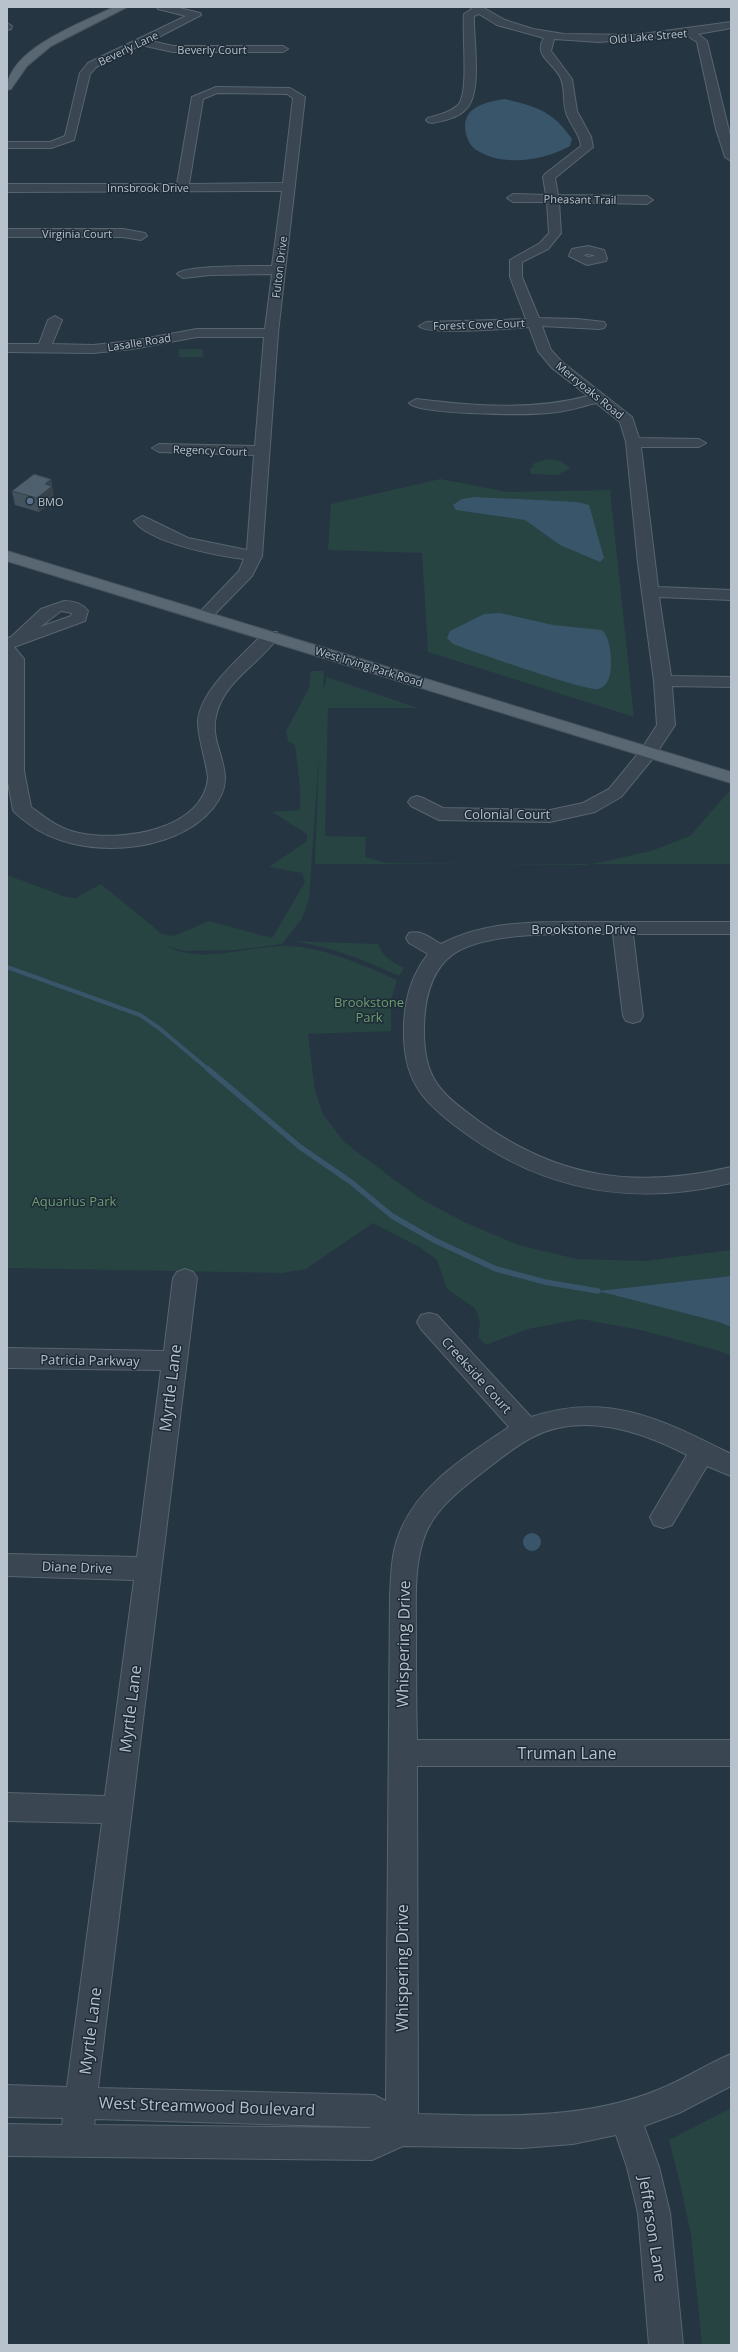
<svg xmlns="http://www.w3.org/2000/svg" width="738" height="2352" font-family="'Open Sans',sans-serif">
  <rect width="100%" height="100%" fill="#253642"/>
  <g fill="#274342">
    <rect x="179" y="349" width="24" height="8"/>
    <polygon points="548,459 560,461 571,468 557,475 531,474 530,468 534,467 532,464"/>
    <polygon points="440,479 508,492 610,490 634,717 428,652 422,553 328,550 331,504"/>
    <path d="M311,671H324L323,691L327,677L418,708H328L325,836L366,837L365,857L387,863L585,865L602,862L651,851L690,836L731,789V864H315L319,753L309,900L301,920L282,944L236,950L184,951L167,946C200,965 249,946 284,946C323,946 362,965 397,980L391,1000V1031L308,1034L315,1091L323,1114L344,1142L419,1198L464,1222L518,1245L577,1259L645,1261L731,1250V1276L600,1291L719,1322L731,1327V1356L720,1351L640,1330L581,1319L528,1329L486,1345L478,1337L480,1321L475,1308L447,1289L437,1260L421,1248L373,1223L306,1269L282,1273L7,1268V875L66,897L76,898L101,884L162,934L174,936L209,921L272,938L305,882L302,873L269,867L307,841V834L272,812L300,810V787L295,745L288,741L286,731L309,688Z"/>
    <path d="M289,941L378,944C383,957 392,962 404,968L399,976C364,960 328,945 289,941Z"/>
    <polygon points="731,2108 731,2345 702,2345 691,2235 681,2187 669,2140"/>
  </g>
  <g fill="#39556a">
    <path d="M505,99C537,107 553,111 572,139L570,146C545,160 504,167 478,151C471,147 468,141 466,134C460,108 484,102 505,99Z"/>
    <polygon points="475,497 577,502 589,505 604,558 600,562 560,545 525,520 456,510 453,505 462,499"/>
    <path d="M500,613L553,625L602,630C610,638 611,653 611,664C611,674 609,686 598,689C587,692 472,651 453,644L447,638L450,631L484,614Z"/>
    <polygon points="731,1276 731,1327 719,1322 598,1291"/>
    <circle cx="532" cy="1542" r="9"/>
  </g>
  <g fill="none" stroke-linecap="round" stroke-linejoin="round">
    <polyline stroke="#39556a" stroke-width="4" points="7,967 140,1015 159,1028 209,1070"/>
    <polyline stroke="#39556a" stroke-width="5.5" points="208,1069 300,1147 351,1182 392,1216 434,1240 496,1269 545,1282 598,1291"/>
    <g stroke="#58656f" stroke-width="2">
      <g id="minor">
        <polygon points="157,7 175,7 200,13 201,15 151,41 173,46 283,46 288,49 283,52 173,52 141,45 96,67 90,74 74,140 51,148 7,148 7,142 50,142 65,136 80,73 88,63 186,16 158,9"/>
        <path d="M470,7H482L505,20L533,29L564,34L635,35L731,22V28L698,34L707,41L731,139V161L725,157L716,129L697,42L686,35L599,42L554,39L551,51L572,79L577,111L591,137L593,147L555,178L558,195L647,196L653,200L647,204L559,202L561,233L548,249L522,262V277L539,318L577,319L604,322L606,325L604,328L599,329L542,326L551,350L562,362L632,417L639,438L699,439L706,443L699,447H641L658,587L731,590V600L659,597L671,676L731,677V687L672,686L675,725L654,757L621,797L595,812L550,822L439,820L411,806L408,802L411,798L417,796L423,798L443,808L550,810L583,803L609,789L641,750L657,725L654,681L638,563L626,442L620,422L596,403C580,407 565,412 548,413C529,415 417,415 409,403L416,399C474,406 531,411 588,396L552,368L538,351L529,327C513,328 426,336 419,326L426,322L526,319L510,277V260L540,243L549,233L547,202H513L507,198L513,194L546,195L543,177L545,174L581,146C580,134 571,126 567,115C562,104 566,91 561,79C556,64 532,56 544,38L497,25L479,14L474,16C473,39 483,92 466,109C458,118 443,121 432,123L428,122L426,120L428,118C438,115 452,112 459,104C469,90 462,34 464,14L472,9Z"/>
        <polygon points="7,23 12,26 11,29 7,30"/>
        <path d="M216,87L290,88L305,97L278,333L262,556L252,576L211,618H199L197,615L239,571L244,559C218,556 150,543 134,521L142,516L147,518L188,538L247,550L254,455L159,452L152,448L159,444L255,446L264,337H197L132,349L93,353L7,352V344H39L48,320L55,316L62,320L52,344L93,345L132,341L197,329H265L272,274L210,275L183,278L177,274C183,265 258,266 272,266L282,191L7,192V184H177L192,97ZM217,93L287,94L293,98L283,183L189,184L203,99Z"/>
        <polygon points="7,229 123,229 145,233 147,236 141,240 123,237 7,237"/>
        <path d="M588,246L604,250L607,258L606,261L587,265L569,256L572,249ZM588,254L594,255V256L588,257L583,255Z"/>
        <path d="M64,601C73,601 82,603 88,611L85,621L14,647L24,659V771L31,807C46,818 59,829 79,833C119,842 203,831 208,778C206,760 199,742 198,724C197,692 244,654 265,632H277L279,636C260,664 224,680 216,716C208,749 242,773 213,808C174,856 76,860 29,824C23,819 17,816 13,810L7,777V638L11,637L41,609ZM61,611L72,613L71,616L40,627Z"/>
        <path d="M595,922H731V934H633L643,1016L640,1021L633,1023L626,1021L623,1016L613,934C572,934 485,930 452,955C431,971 425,998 424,1025C423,1079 439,1092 480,1122C559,1179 637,1189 731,1167V1183C632,1207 543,1191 461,1130C426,1104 405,1084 404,1037C403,1007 409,978 428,954L409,943L406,938L409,933C422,930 430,938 441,944C487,919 544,922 595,922Z"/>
        <path d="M185,1269L193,1272L197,1278L98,2088L374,2095L386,2101L390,1597C391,1578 391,1558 397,1540C414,1487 466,1456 509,1427L421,1329L417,1322L421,1315L429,1313L437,1315L531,1417C608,1391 663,1420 731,1454V1476L707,1466L672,1525L663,1528L654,1525L650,1517L687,1455C640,1431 581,1411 531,1438C512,1448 495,1463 479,1475C457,1492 431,1513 423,1541C414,1570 416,1601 416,1631C416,1667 416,1704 417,1740H731V1766H417L418,2114C500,2116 583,2121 660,2089C685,2079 707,2064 731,2054V2086L679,2113L644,2126L659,2167L670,2213L683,2345H649L638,2213L627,2167L616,2135L573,2144L522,2148L403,2146L372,2160L7,2156V2124L62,2125L63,2118L7,2117V2085L67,2087L102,1823L7,1821V1793L105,1796L134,1580L7,1576V1554L137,1557L161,1370L7,1368V1348L164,1351L173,1278L177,1272ZM95,2119L369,2127L371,2128L94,2125Z"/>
      </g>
    </g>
    <g stroke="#47535e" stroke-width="2">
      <g id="major">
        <path d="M114,7H127L51,46L27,66L11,89L7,90C7,49 82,23 114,7Z"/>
        <polygon points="7,551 731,772 731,783 7,561"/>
      </g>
    </g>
    <use href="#minor" fill="#3a4752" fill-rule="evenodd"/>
    <use href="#major" fill="#586772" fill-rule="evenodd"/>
  </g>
  <polygon fill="#43535e" points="51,479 54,500 39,512 15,505 12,491"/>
  <polygon fill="#37434c" points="51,479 51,486 52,486 54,500 39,512 37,498 45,484"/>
  <polygon fill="#4e606d" stroke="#37434c" points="34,474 51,479 45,484 52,486 37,498 12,491"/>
  <circle fill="#5c6f8a" stroke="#1e2c37" stroke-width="1.5" cx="30" cy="501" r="4"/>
  <g text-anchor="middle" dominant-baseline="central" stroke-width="3" stroke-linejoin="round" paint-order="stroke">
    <g font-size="11" fill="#b7c2cc" stroke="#1e2c37">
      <text transform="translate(648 36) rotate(-5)">Old Lake Street</text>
      <text transform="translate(128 48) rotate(-26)">Beverly Lane</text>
      <text x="212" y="49">Beverly Court</text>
      <text x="148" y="187">Innsbrook Drive</text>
      <text transform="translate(580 199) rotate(1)">Pheasant Trail</text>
      <text x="77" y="233">Virginia Court</text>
      <text transform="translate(279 267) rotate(-83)">Fulton Drive</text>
      <text transform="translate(479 324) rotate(-2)">Forest Cove Court</text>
      <text transform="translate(139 342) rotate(-9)">Lasalle Road</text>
      <text transform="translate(590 390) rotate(39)">Merryoaks Road</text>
      <text transform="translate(210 450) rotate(2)">Regency Court</text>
      <text transform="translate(369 666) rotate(17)">West Irving Park Road</text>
    </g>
    <g font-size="11" fill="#b7c2cc" stroke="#1e2c37" text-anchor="start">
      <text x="38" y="501">BMO</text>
    </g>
    <g font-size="13" fill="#b7c2cc" stroke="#1e2c37">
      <text x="507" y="814">Colonial Court</text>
      <text x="584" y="929">Brookstone Drive</text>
      <text transform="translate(90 1360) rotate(1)">Patricia Parkway</text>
      <text transform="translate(477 1375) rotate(48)">Creekside Court</text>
      <text transform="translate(77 1567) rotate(2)">Diane Drive</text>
    </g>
    <g font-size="13" fill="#6d9e71" stroke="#1e2c37">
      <text x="369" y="1002">Brookstone<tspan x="369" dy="15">Park</tspan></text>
      <text x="74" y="1201">Aquarius Park</text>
    </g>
    <g font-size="16" fill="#b7c2cc" stroke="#1e2c37">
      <text transform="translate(170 1388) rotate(-83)">Myrtle Lane</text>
      <text transform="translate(403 1644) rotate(-89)">Whispering Drive</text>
      <text transform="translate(130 1709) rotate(-83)">Myrtle Lane</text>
      <text x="567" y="1753">Truman Lane</text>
      <text transform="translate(402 1968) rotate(-90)">Whispering Drive</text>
      <text transform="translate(90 2031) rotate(-83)">Myrtle Lane</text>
      <text transform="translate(207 2106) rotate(2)">West Streamwood Boulevard</text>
      <text transform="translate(653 2229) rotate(81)">Jefferson Lane</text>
    </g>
  </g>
  <rect width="738" height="2352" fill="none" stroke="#b7c2cc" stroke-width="16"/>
</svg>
